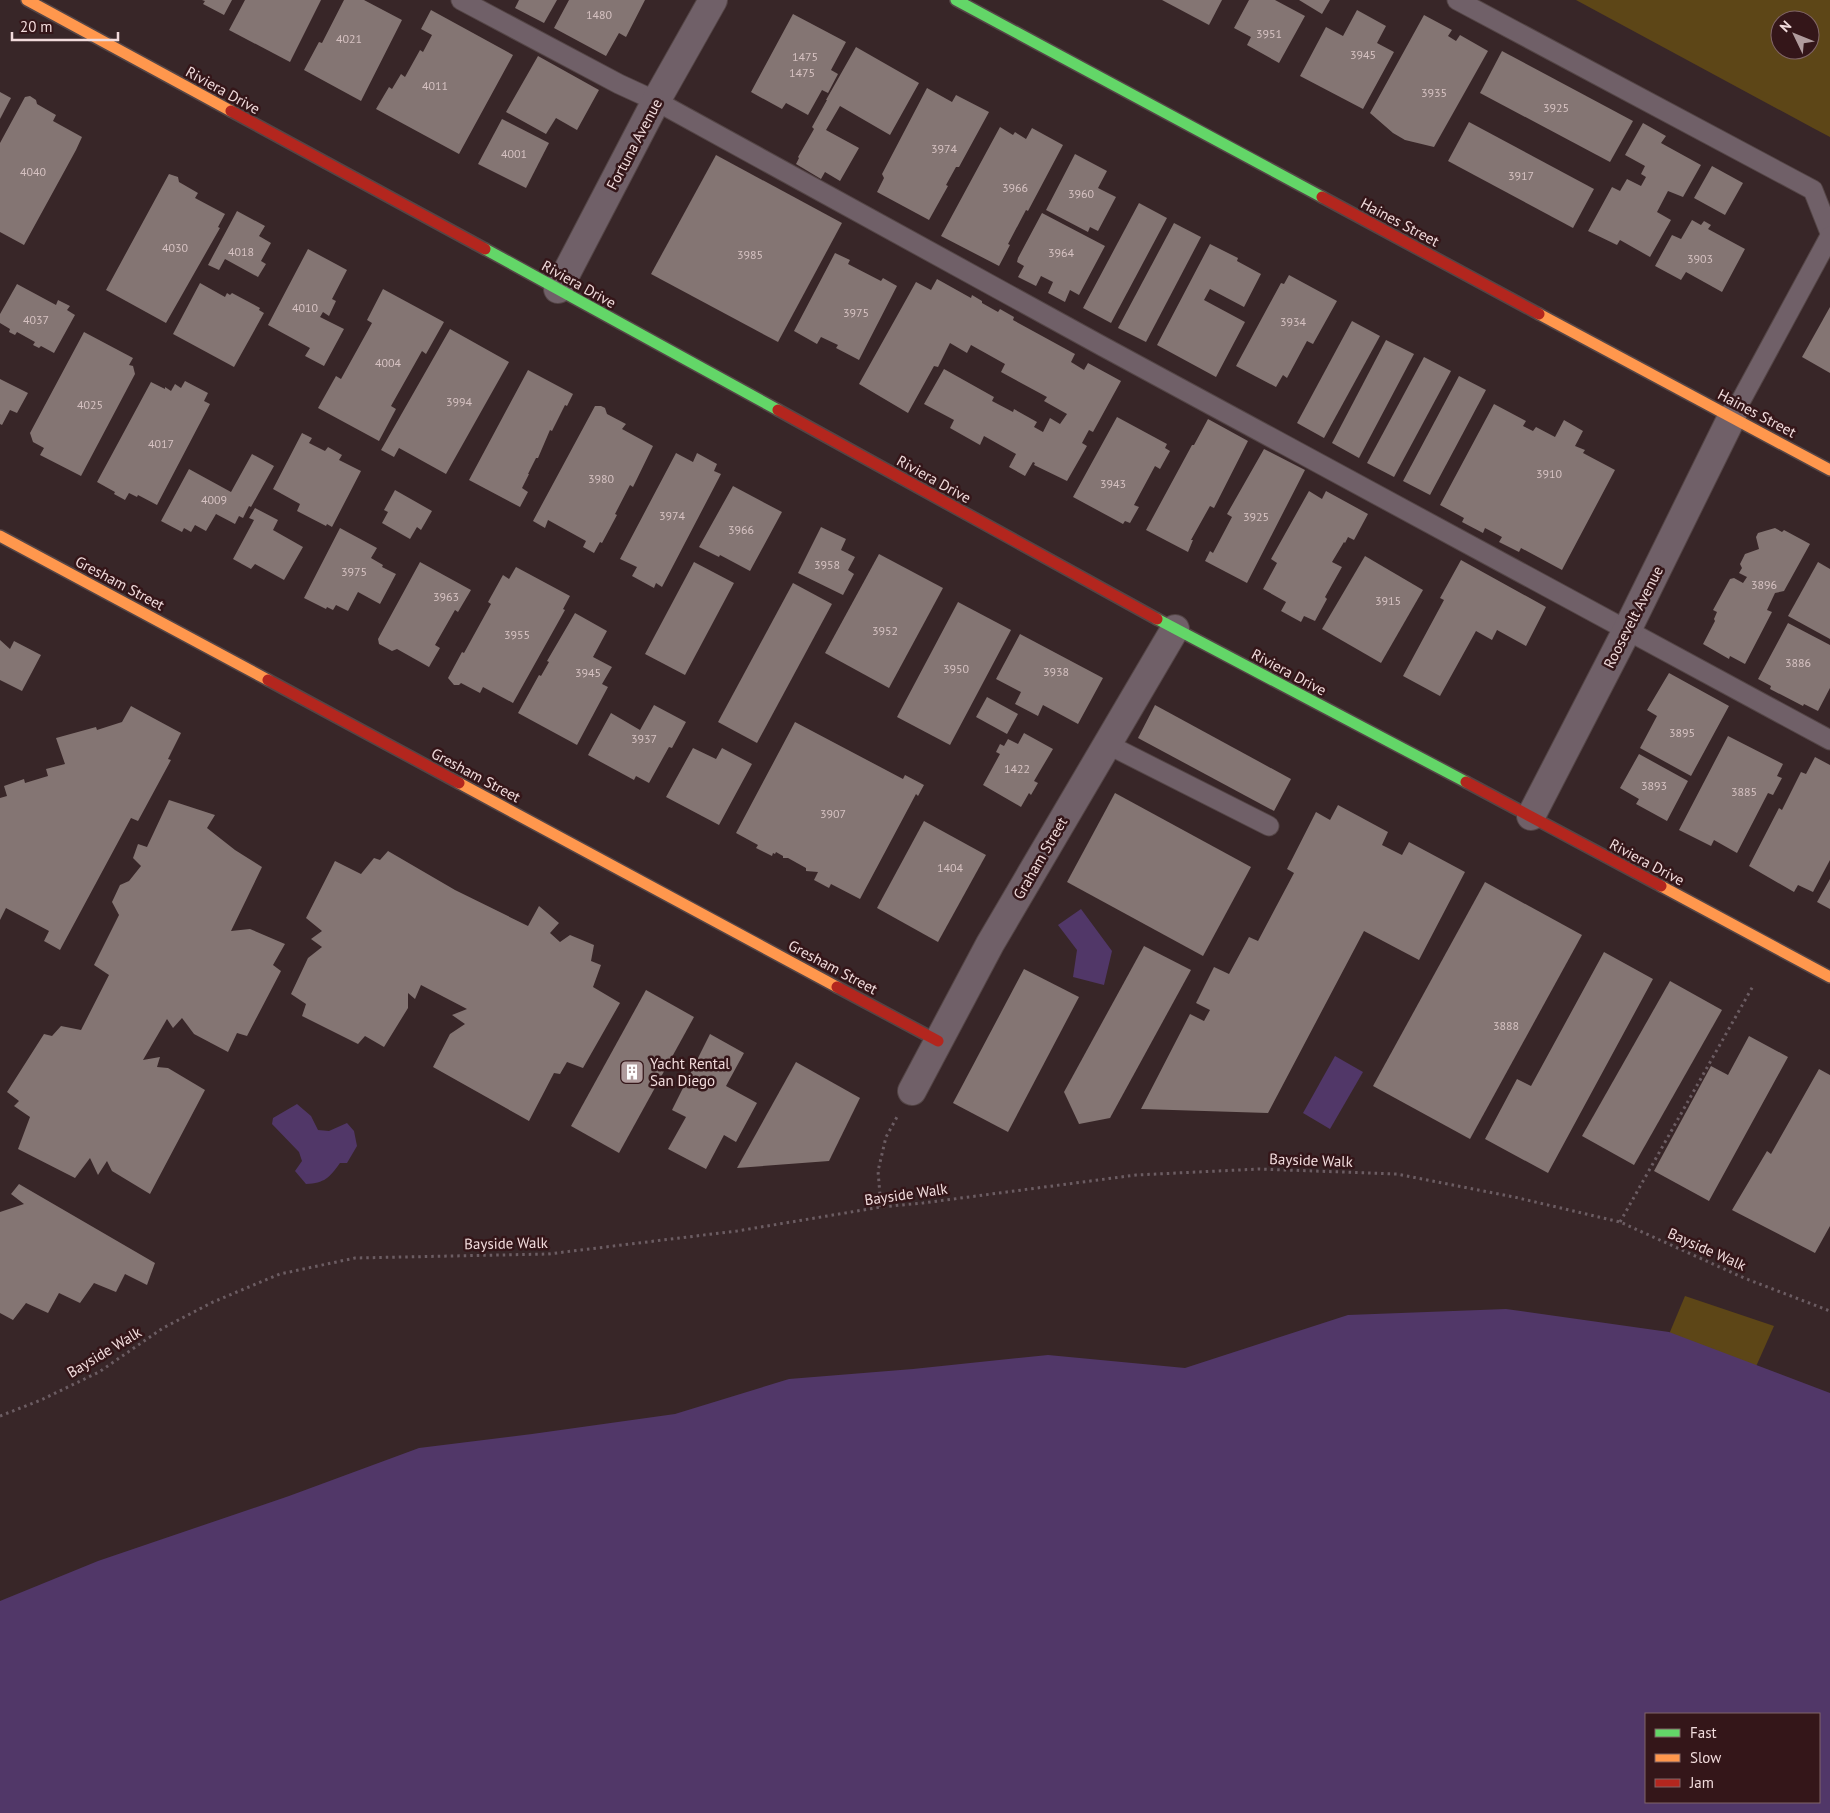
<svg xmlns="http://www.w3.org/2000/svg" width="1830" height="1813" font-family="'PT Sans',sans-serif">
  <rect width="100%" height="100%" fill="#382628"/>
  <g fill="#5d4617" fill-rule="evenodd">
    <path d="M1576,0H1830V137L1813,128ZM1780,20H1810V50H1780Z"/>
    <polygon points="1685,1296 1774,1326 1750,1380 1662,1351"/>
  </g>
  <g fill="#513768" fill-rule="evenodd">
    <polygon points="1081,909 1112,951 1104,985 1073,977 1077,950 1058,925"/>
    <polygon points="1335,1056 1363,1072 1330,1129 1303,1113"/>
    <path d="M297,1104L311,1116L318,1130L329,1131L347,1123L354,1131L357,1146L347,1163H340C329,1178 325,1183 306,1184L295,1171L302,1161L299,1152L272,1124L273,1118Z"/>
    <path d="M1506,1309L1669,1332L1830,1393V1813H0V1601L98,1561L289,1496L419,1448L532,1434L675,1414L789,1379L913,1369L1048,1355L1185,1368L1348,1315ZM1646,1714H1819V1802H1646Z"/>
  </g>
  <g fill="#847573">
    <polygon points="202,0 232,0 224,15 203,4 205,1"/>
    <polygon points="245,0 321,0 290,62 229,30"/>
    <polygon points="344,0 364,0 402,20 361,101 304,70 319,42 322,43"/>
    <polygon points="519,0 557,0 544,23 515,8"/>
    <polygon points="569,0 645,0 626,37 619,33 606,56 554,28"/>
    <polygon points="1162,0 1222,0 1209,25"/>
    <polygon points="1249,0 1275,0 1305,16 1279,63 1247,45 1251,37 1234,28"/>
    <polygon points="1299,0 1330,0 1322,14"/>
    <polygon points="431,10 513,55 459,154 376,109 389,87 392,89 401,74 405,77 420,50 423,52 432,35 421,29"/>
    <polygon points="1357,10 1386,26 1377,43 1394,52 1363,109 1300,76 1326,27 1343,36"/>
    <polygon points="793,14 846,42 831,70 838,74 828,93 822,90 808,115 786,103 782,109 751,92"/>
    <polygon points="1424,15 1452,30 1448,36 1456,41 1460,35 1488,51 1434,147 1405,140 1393,133 1370,113"/>
    <polygon points="856,47 919,83 890,135 840,106 826,130 859,148 840,181 825,172 821,179 796,164 799,158 798,157 814,129 812,127 827,100 826,100"/>
    <polygon points="1502,51 1633,121 1610,162 1480,93"/>
    <polygon points="538,56 599,90 577,130 556,118 546,134 506,112"/>
    <polygon points="927,88 952,102 956,95 989,112 959,167 956,167 946,185 948,186 929,220 877,192 884,178 882,174"/>
    <polygon points="0,92 11,98 0,119"/>
    <polygon points="30,96 36,100 37,104 56,115 53,121 82,137 76,150 24,245 0,232 0,143 25,97"/>
    <polygon points="502,119 549,143 526,188 478,164"/>
    <polygon points="1469,122 1594,189 1573,228 1448,161"/>
    <polygon points="1643,123 1666,136 1661,143 1701,165 1683,197 1668,191 1657,212 1671,220 1650,257 1620,240 1617,245 1588,231 1612,187 1620,191 1627,179 1641,186 1646,177 1641,174 1645,166 1625,155"/>
    <polygon points="1000,127 1013,135 1015,132 1026,139 1032,128 1063,145 1028,211 1026,210 1008,244 1010,245 999,266 941,236"/>
    <polygon points="1075,154 1107,171 1098,188 1116,197 1098,231 1090,227 1088,232 1046,210"/>
    <polygon points="716,155 842,223 778,342 651,274"/>
    <polygon points="1712,166 1743,183 1725,215 1694,198"/>
    <polygon points="169,174 178,177 179,182 198,193 195,198 225,214 218,227 220,228 166,323 106,290"/>
    <polygon points="1139,203 1167,218 1111,323 1083,308"/>
    <polygon points="237,211 265,226 259,236 271,243 261,261 266,264 258,277 225,259 219,270 208,265"/>
    <polygon points="1042,213 1105,246 1079,295 1070,290 1065,302 1048,293 1053,282 1041,276 1036,286 1018,277 1024,266 1017,262 1018,258"/>
    <polygon points="1692,220 1701,225 1704,221 1711,225 1708,229 1745,249 1722,292 1686,272 1681,280 1655,266 1672,235 1681,239"/>
    <polygon points="1174,223 1201,237 1146,342 1118,328"/>
    <polygon points="1210,244 1238,258 1237,261 1261,274 1244,307 1210,289 1204,300 1245,322 1216,377 1157,345"/>
    <polygon points="308,249 347,270 332,299 336,301 329,316 323,312 320,317 344,329 324,366 305,356 310,348 268,325"/>
    <polygon points="835,253 850,260 848,264 881,281 883,278 897,286 859,360 836,348 838,345 821,337 817,344 794,331"/>
    <polygon points="1289,275 1337,301 1313,344 1307,341 1287,378 1283,375 1276,387 1236,366 1281,283 1284,284"/>
    <polygon points="937,279 971,298 972,295 982,301 982,303 998,312 1000,309 1014,317 1013,320 1075,354 1071,362 1084,370 1088,363 1121,381 1093,432 1089,430 1082,443 1087,446 1067,481 1034,465 1035,463 1033,462 1025,476 1009,467 1016,454 984,436 980,445 950,428 954,420 924,404 944,369 994,397 992,401 1013,412 1014,409 1037,422 1034,427 1043,432 1050,418 1060,424 1067,414 1044,401 1047,397 1001,372 1005,364 971,345 967,353 950,343 938,367 934,366 908,413 859,384 916,282 931,290"/>
    <polygon points="200,283 225,297 227,293 230,295 232,293 260,308 259,310 264,313 234,367 173,334"/>
    <polygon points="17,284 56,305 58,300 70,306 67,310 75,315 54,353 41,346 39,348 33,345 35,342 17,332 15,335 9,332 10,329 0,323 0,314"/>
    <polygon points="383,289 444,322 426,354 422,351 391,406 396,409 379,441 318,408 336,376 341,379 372,323 367,320"/>
    <polygon points="1830,307 1830,373 1802,357"/>
    <polygon points="1352,321 1380,336 1324,438 1297,423"/>
    <polygon points="450,329 509,362 446,474 399,448 394,457 381,450"/>
    <polygon points="84,332 133,358 129,365 133,366 135,374 81,476 40,455 44,448 33,442 30,433"/>
    <polygon points="1386,340 1414,354 1359,458 1332,443"/>
    <polygon points="1424,357 1451,371 1394,477 1367,463"/>
    <polygon points="528,370 573,394 567,406 565,405 552,431 550,430 538,458 536,458 528,474 529,474 522,488 528,492 520,507 469,480"/>
    <polygon points="1459,376 1486,390 1430,495 1403,481"/>
    <polygon points="0,379 28,393 17,413 10,410 2,425 0,424"/>
    <polygon points="185,381 208,393 204,401 210,404 157,505 138,495 137,497 129,493 125,500 114,494 115,492 97,482 151,382 165,389 165,387 171,391 175,384 181,388"/>
    <polygon points="1494,404 1526,421 1523,426 1533,431 1536,427 1555,437 1564,420 1583,431 1575,446 1585,450 1583,453 1615,470 1562,570 1521,548 1519,552 1499,542 1502,537 1485,528 1483,533 1462,522 1464,518 1440,505"/>
    <polygon points="595,406 601,406 605,408 607,414 626,424 622,429 653,446 633,487 630,485 615,514 617,515 602,543 600,542 594,553 583,547 586,541 548,520 545,528 533,521"/>
    <polygon points="1117,417 1167,444 1165,448 1170,451 1160,469 1155,466 1134,505 1139,507 1130,523 1125,521 1123,524 1073,497"/>
    <polygon points="1208,419 1248,441 1214,508 1210,506 1191,540 1193,540 1188,552 1146,530 1192,445 1194,445"/>
    <polygon points="302,433 312,438 309,443 325,451 328,447 342,455 339,460 361,471 332,527 327,524 326,526 297,511 300,504 273,489"/>
    <polygon points="1264,449 1305,470 1247,583 1205,561 1210,551 1213,553 1232,517 1227,514"/>
    <polygon points="676,453 693,462 697,453 717,464 714,471 721,474 662,587 656,583 654,588 632,576 637,567 620,559"/>
    <polygon points="252,454 274,466 251,507 249,506 243,518 239,516 235,524 216,514 206,531 195,525 191,532 184,528 182,532 161,521 189,469 231,492"/>
    <polygon points="733,486 782,512 750,571 720,555 719,557 699,547"/>
    <polygon points="395,490 432,511 421,530 417,527 410,539 382,523 388,512 384,510"/>
    <polygon points="1309,491 1322,499 1326,491 1368,514 1354,540 1348,537 1345,543 1344,542 1332,562 1342,567 1325,597 1327,599 1315,621 1304,616 1301,622 1281,611 1286,602 1263,589 1277,563 1271,559"/>
    <polygon points="255,508 278,520 273,530 303,547 284,580 255,564 251,569 233,559 254,520 249,518"/>
    <polygon points="821,527 846,539 841,550 855,557 848,570 854,574 843,595 798,573"/>
    <polygon points="340,528 377,548 371,558 383,565 382,567 396,574 380,604 358,592 348,611 336,605 333,610 327,607 326,609 304,598"/>
    <polygon points="1775,528 1782,532 1784,530 1810,544 1784,591 1775,593 1767,610 1772,612 1745,664 1730,656 1729,659 1703,644 1715,621 1714,619 1717,612 1713,610 1730,579 1734,578 1743,583 1747,577 1739,573 1742,568 1740,564 1745,554 1759,549 1756,537 1758,533"/>
    <polygon points="879,554 943,588 889,688 825,653"/>
    <polygon points="1365,556 1423,590 1381,663 1322,629"/>
    <polygon points="1461,560 1546,607 1526,646 1497,630 1492,640 1476,631 1440,696 1403,676 1444,600 1440,598"/>
    <polygon points="420,562 471,590 458,612 455,610 435,645 440,648 429,667 397,649 392,651 379,644 378,639"/>
    <polygon points="694,562 734,583 685,675 645,654"/>
    <polygon points="1818,562 1830,569 1830,639 1788,616"/>
    <polygon points="516,567 570,596 563,609 565,610 513,703 483,687 480,693 461,683 459,685 454,685 448,678 462,652 464,653 491,604 488,602 503,575 509,579"/>
    <polygon points="793,583 832,604 757,743 718,722"/>
    <polygon points="958,602 1011,630 950,745 897,717"/>
    <polygon points="575,613 607,631 593,657 612,667 602,684 608,687 577,745 518,713 539,675 541,676 549,662 547,661"/>
    <polygon points="1788,623 1830,645 1830,688 1818,711 1804,704 1803,706 1770,689 1771,686 1758,679"/>
    <polygon points="1020,634 1103,678 1078,724 1043,705 1038,716 1015,704 1021,692 996,679"/>
    <polygon points="0,640 10,649 14,641 41,655 22,691 0,680"/>
    <polygon points="1669,673 1729,706 1691,776 1640,748 1657,716 1647,710"/>
    <polygon points="987,697 1018,714 1007,734 976,717"/>
    <polygon points="654,705 686,722 672,748 669,747 649,783 636,776 634,780 588,755 611,713 640,730"/>
    <polygon points="1155,705 1291,779 1274,811 1138,738"/>
    <polygon points="131,706 181,733 168,759 171,760 138,821 131,818 60,950 44,941 49,931 6,908 0,920 0,798 7,796 4,786 24,779 25,783 48,776 46,769 65,764 56,738 96,727 97,730 122,722"/>
    <polygon points="795,722 903,779 905,775 924,785 918,796 916,794 860,899 831,884 829,888 814,880 818,872 806,871 806,868 788,858 783,858 783,856 776,852 775,854 773,853 772,856 756,848 758,845 736,833"/>
    <polygon points="1024,733 1053,749 1034,781 1038,783 1031,795 1029,793 1021,807 983,785 1000,754 996,752 1000,744 1004,746 1008,739 1018,744"/>
    <polygon points="1728,736 1783,764 1777,776 1782,778 1773,795 1768,793 1737,853 1714,840 1711,846 1679,830"/>
    <polygon points="693,748 716,759 722,748 752,764 719,825 666,797"/>
    <polygon points="1639,754 1688,781 1667,821 1636,804 1639,799 1620,788"/>
    <polygon points="1815,757 1830,765 1830,860 1813,892 1798,885 1794,892 1749,866 1779,808 1782,810 1801,772 1806,774"/>
    <polygon points="1115,793 1251,867 1203,956 1067,882"/>
    <polygon points="169,800 215,815 207,828 235,850 262,867 231,931 250,929 285,944 273,965 281,971 247,1036 237,1033 228,1052 194,1034 182,1018 173,1028 167,1019 143,1060 160,1057 157,1067 168,1068 205,1090 150,1194 112,1171 107,1161 98,1175 90,1158 75,1178 18,1149 30,1117 14,1106 19,1101 7,1092 44,1034 52,1036 61,1026 81,1030 109,975 94,965 119,915 112,902 120,885 129,881 141,866 133,858 138,844 147,847"/>
    <polygon points="1338,805 1388,832 1382,845 1402,855 1409,842 1465,872 1419,960 1364,931 1268,1113 1141,1109 1190,1014 1204,1021 1210,1010 1196,1003 1214,967 1229,974 1249,937 1258,941 1294,873 1287,869 1316,812 1330,820"/>
    <polygon points="924,821 986,855 938,942 877,908"/>
    <polygon points="388,851 455,890 528,926 539,906 559,923 550,933 560,942 570,935 594,945 591,961 601,965 593,987 620,1003 583,1068 567,1062 560,1074 554,1073 529,1121 433,1067 450,1034 465,1024 452,1015 467,1009 421,985 415,999 408,993 408,1008 384,1047 365,1036 358,1044 302,1016 306,1004 291,994 308,958 322,947 311,939 322,931 306,918 335,861 361,874 374,858 380,860"/>
    <polygon points="1830,879 1830,909 1817,902"/>
    <polygon points="1485,882 1582,935 1470,1139 1373,1086"/>
    <polygon points="1144,946 1191,970 1110,1118 1079,1124 1064,1092"/>
    <polygon points="1604,952 1653,979 1548,1173 1485,1139 1517,1079 1531,1086"/>
    <polygon points="1024,969 1079,997 1008,1132 953,1103"/>
    <polygon points="1670,981 1722,1010 1634,1165 1582,1136"/>
    <polygon points="646,990 694,1017 619,1153 571,1126"/>
    <polygon points="710,1034 744,1053 726,1086 757,1103 736,1142 724,1135 706,1169 668,1149 686,1117 672,1110"/>
    <polygon points="1749,1036 1788,1057 1709,1201 1654,1171 1711,1066 1728,1075"/>
    <polygon points="796,1062 860,1098 829,1161 737,1168"/>
    <polygon points="1819,1069 1830,1075 1830,1226 1815,1253 1732,1210 1767,1151 1771,1154"/>
    <polygon points="19,1184 155,1263 147,1285 125,1274 116,1292 94,1283 80,1303 59,1293 48,1313 26,1303 13,1320 0,1313 0,1212 24,1204 11,1194"/>
  </g>
  <g fill="none" stroke-linecap="round" stroke-linejoin="round">
    <g stroke="#544546" stroke-width="21">
      <g id="lane">
        <polyline points="461,0 619,84 656,101 1102,346 1830,740"/>
        <polyline points="1457,0 1813,190 1830,233"/>
        <polyline points="1732,417 1830,236"/>
        <polyline points="1107,744 1269,826"/>
      </g>
    </g>
    <g stroke="#544546" stroke-width="30">
      <g id="street">
        <polyline points="558,289 656,101 713,0"/>
        <polyline points="1531,816 1627,630 1732,417"/>
        <polyline points="912,1091 990,944 1175,629"/>
      </g>
    </g>
    <g stroke="#544546" stroke-width="14">
      <g id="fast">
        <polyline points="956,0 1322,197"/>
        <polyline points="485,249 778,410"/>
        <polyline points="1157,619 1466,782"/>
      </g>
    </g>
    <g stroke="#544546" stroke-width="14">
      <g id="slow">
        <polyline points="27,0 231,111"/>
        <polyline points="1539,314 1830,470"/>
        <polyline points="0,536 268,680"/>
        <polyline points="459,783 837,987"/>
        <polyline points="1661,886 1830,977"/>
      </g>
    </g>
    <g stroke="#544546" stroke-width="14">
      <g id="jam">
        <polyline points="231,111 485,249"/>
        <polyline points="1322,197 1539,314"/>
        <polyline points="778,410 1157,619"/>
        <polyline points="268,680 459,783"/>
        <polyline points="1466,782 1661,886"/>
        <polyline points="837,987 938,1041"/>
      </g>
    </g>
    <g stroke="#6c5d63" stroke-width="3" stroke-dasharray="2.5 4" stroke-linecap="butt">
      <polyline points="881,1207 878,1171 886,1137 897,1117"/>
      <polyline points="1620,1222 1753,986"/>
      <polyline points="0,1416 41,1400 99,1372 163,1328 213,1302 280,1274 355,1258 548,1254 737,1231 881,1207 923,1203 1136,1175 1259,1169 1397,1174 1514,1197 1620,1222 1744,1278 1830,1311"/>
    </g>
    <use href="#lane" stroke="#706068" stroke-width="19"/>
    <use href="#street" stroke="#706068" stroke-width="28"/>
    <use href="#fast" stroke="#63d668" stroke-width="11"/>
    <use href="#slow" stroke="#ff974d" stroke-width="11"/>
    <use href="#jam" stroke="#b3261e" stroke-width="11"/>
  </g>
  <defs>
    <g id="building-square" transform="scale(1.25)"><rect x="-9" y="-9" width="18" height="18" rx="4" fill="#b09c9d" stroke="#341619"/><path d="M-4-6H4V6H1V3H-1V6H-4ZM-2.5-4.3h1.7v1.8h-1.7ZM.8-4.3h1.7v1.8H.8ZM-2.5-1h1.7V.8h-1.7ZM.8-1h1.7V.8H.8Z" fill="#fff"/></g>
  </defs>
  <g fill-rule="evenodd">
    <use href="#building-square" x="632" y="1072"/>
  </g>
  <g text-anchor="middle" dominant-baseline="central" stroke-width="5" stroke-linejoin="round" paint-order="stroke">
    <g font-size="12" fill="#d6c2c2">
      <text x="599" y="14">1480</text>
      <text x="1269" y="33">3951</text>
      <text x="349" y="38">4021</text>
      <text x="1363" y="54">3945</text>
      <text x="805" y="56">1475</text>
      <text x="802" y="72">1475</text>
      <text x="435" y="85">4011</text>
      <text x="1434" y="92">3935</text>
      <text x="1556" y="107">3925</text>
      <text x="944" y="148">3974</text>
      <text x="514" y="153">4001</text>
      <text x="33" y="171">4040</text>
      <text x="1521" y="175">3917</text>
      <text x="1015" y="187">3966</text>
      <text x="1081" y="193">3960</text>
      <text x="175" y="247">4030</text>
      <text x="241" y="251">4018</text>
      <text x="1061" y="252">3964</text>
      <text x="750" y="254">3985</text>
      <text x="1700" y="258">3903</text>
      <text x="305" y="307">4010</text>
      <text x="856" y="312">3975</text>
      <text x="36" y="319">4037</text>
      <text x="1293" y="321">3934</text>
      <text x="388" y="362">4004</text>
      <text x="459" y="401">3994</text>
      <text x="90" y="404">4025</text>
      <text x="161" y="443">4017</text>
      <text x="1549" y="473">3910</text>
      <text x="601" y="478">3980</text>
      <text x="1113" y="483">3943</text>
      <text x="214" y="499">4009</text>
      <text x="672" y="515">3974</text>
      <text x="1256" y="516">3925</text>
      <text x="741" y="529">3966</text>
      <text x="827" y="564">3958</text>
      <text x="354" y="571">3975</text>
      <text x="1764" y="584">3896</text>
      <text x="446" y="596">3963</text>
      <text x="1388" y="600">3915</text>
      <text x="885" y="630">3952</text>
      <text x="517" y="634">3955</text>
      <text x="1798" y="662">3886</text>
      <text x="956" y="668">3950</text>
      <text x="1056" y="671">3938</text>
      <text x="588" y="672">3945</text>
      <text x="1682" y="732">3895</text>
      <text x="644" y="738">3937</text>
      <text x="1017" y="768">1422</text>
      <text x="1654" y="785">3893</text>
      <text x="1744" y="791">3885</text>
      <text x="833" y="813">3907</text>
      <text x="950" y="867">1404</text>
      <text x="1506" y="1025">3888</text>
    </g>
    <g font-size="15" fill="#f1dbdc" stroke="#341619">
      <text transform="translate(223 90) rotate(29)">Riviera Drive</text>
      <text transform="translate(634 144) rotate(-62)">Fortuna Avenue</text>
      <text transform="translate(1400 222) rotate(28)">Haines Street</text>
      <text transform="translate(579 284) rotate(29)">Riviera Drive</text>
      <text transform="translate(1757 413) rotate(28)">Haines Street</text>
      <text transform="translate(934 479) rotate(29)">Riviera Drive</text>
      <text transform="translate(120 583) rotate(28)">Gresham Street</text>
      <text transform="translate(1633 617) rotate(-63)">Roosevelt Avenue</text>
      <text transform="translate(1289 672) rotate(28)">Riviera Drive</text>
      <text transform="translate(476 775) rotate(28)">Gresham Street</text>
      <text transform="translate(1040 858) rotate(-60)">Graham Street</text>
      <text transform="translate(1647 862) rotate(28)">Riviera Drive</text>
      <text transform="translate(833 967) rotate(28)">Gresham Street</text>
      <text transform="translate(1311 1160) rotate(2)">Bayside Walk</text>
      <text transform="translate(906 1194) rotate(-8)">Bayside Walk</text>
      <text transform="translate(506 1243) rotate(-1)">Bayside Walk</text>
      <text transform="translate(1707 1249) rotate(24)">Bayside Walk</text>
      <text transform="translate(104 1352) rotate(-31)">Bayside Walk</text>
    </g>
    <g font-size="15" fill="#f1dbdc" stroke="#341619" text-anchor="start">
      <text x="650" y="1063">Yacht Rental<tspan x="650" dy="17">San Diego</tspan></text>
    </g>
  </g>
  <rect x="1645" y="1713" width="175" height="90" fill="#341619" stroke="#806567"/>
  <rect x="1655" y="1729" width="25" height="8" fill="#63d668" stroke="#806567"/>
  <text x="1690" y="1738" font-size="15" fill="#f1dbdc">Fast</text>
  <rect x="1655" y="1754" width="25" height="8" fill="#ff974d" stroke="#806567"/>
  <text x="1690" y="1763" font-size="15" fill="#f1dbdc">Slow</text>
  <rect x="1655" y="1779" width="25" height="8" fill="#b3261e" stroke="#806567"/>
  <text x="1690" y="1788" font-size="15" fill="#f1dbdc">Jam</text>
  <g transform="translate(1795 35) rotate(313)"><circle r="24" fill="#341619" stroke="#806567"/>
  <path d="M0-4L9 19L0 12L-9 19Z" fill="#b09c9d"/>
  <text y="-8" font-size="14" font-weight="bold" text-anchor="middle" fill="#f1dbdc">N</text>
  </g>
  <path d="M12 32v8h106v-8" fill="none" stroke="#f1dbdc" stroke-width="2.5"/>
  <text x="20" y="32" font-size="15" fill="#f1dbdc" stroke="#341619" stroke-width="4" paint-order="stroke">20 m</text>
</svg>
